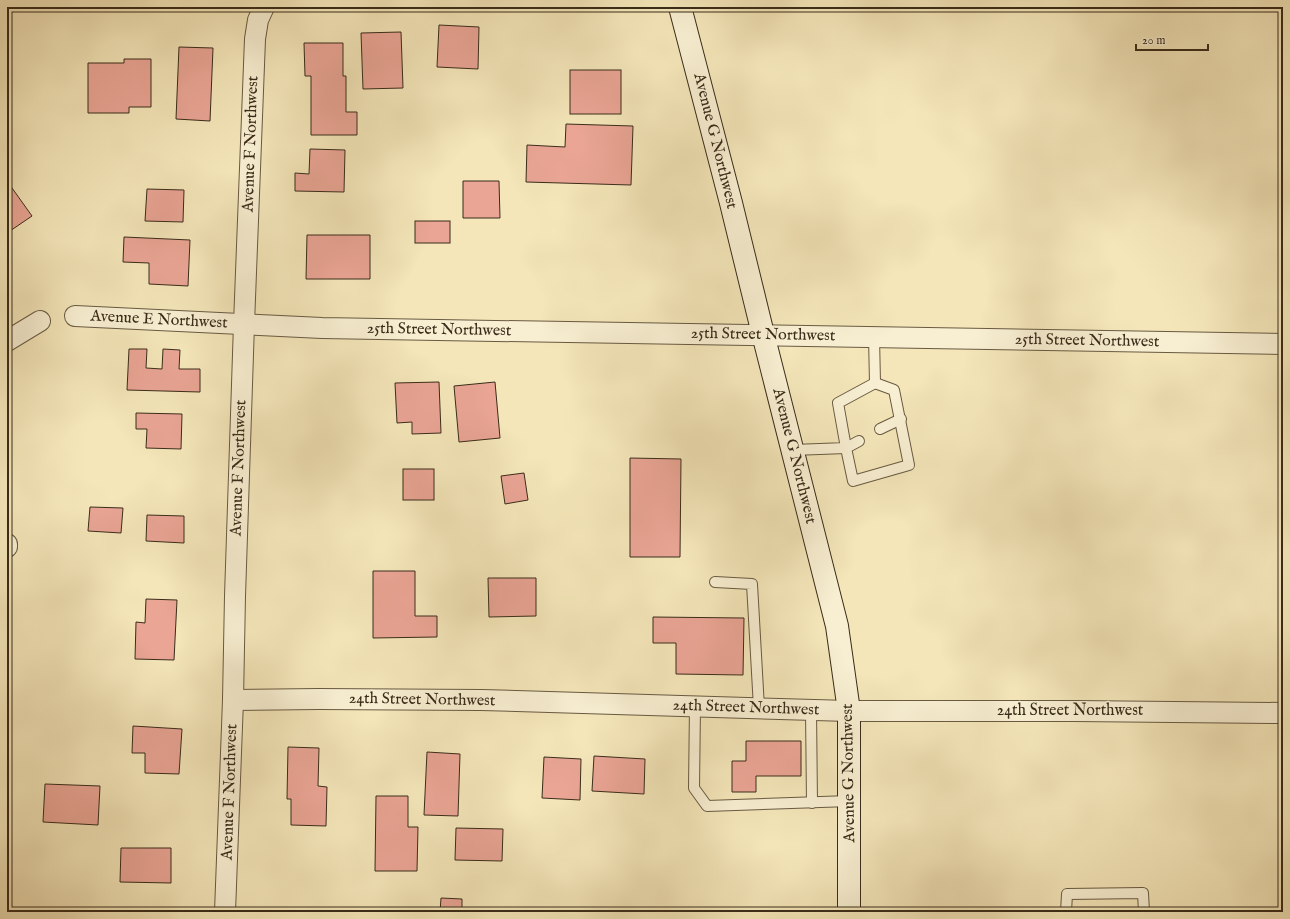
<svg xmlns="http://www.w3.org/2000/svg" width="1290" height="919" font-family="'IM FELL English',serif">
  <rect width="100%" height="100%" fill="#f4e6b9"/>
  <filter id="stains"><feTurbulence type="fractalNoise" baseFrequency=".005" numOctaves="4"/><feColorMatrix values="0 0 0 0 .2 0 0 0 0 .09 0 0 0 0 .02 0 0 0 .5 -.17"/></filter>
  <radialGradient id="worn" r=".72"><stop offset=".6" stop-color="#630" stop-opacity="0"/><stop offset="1" stop-color="#630" stop-opacity=".3"/></radialGradient>
  <g fill="#eaa595" stroke="#392c1a">
    <polygon points="439,25 479,27 478,69 437,67"/>
    <polygon points="401,32 403,88 363,89 361,33"/>
    <polygon points="304,43 343,43 343,76 346,76 346,112 357,112 357,135 311,135 311,76 305,76"/>
    <polygon points="179,47 213,48 210,121 176,119"/>
    <polygon points="124,59 151,59 151,107 129,107 129,113 88,113 88,63 124,63"/>
    <rect x="570" y="70" width="51" height="44"/>
    <polygon points="566,124 633,126 631,185 526,182 527,145 565,147"/>
    <polygon points="310,149 345,150 344,192 295,191 295,173 309,174"/>
    <polygon points="7,181 32,216 7,233"/>
    <polygon points="463,181 499,181 500,218 463,218"/>
    <polygon points="147,189 184,190 183,222 145,221"/>
    <rect x="415" y="221" width="35" height="22"/>
    <polygon points="307,235 370,235 370,279 306,279"/>
    <polygon points="124,237 190,240 188,286 149,284 149,263 123,262"/>
    <polygon points="129,349 147,349 146,368 162,369 163,349 180,350 179,369 200,369 200,392 127,390"/>
    <polygon points="439,382 441,433 412,434 412,422 397,423 395,383"/>
    <polygon points="495,382 500,438 459,442 454,386"/>
    <polygon points="136,413 182,414 181,449 146,448 147,429 136,429"/>
    <polygon points="630,458 681,459 680,557 630,557"/>
    <rect x="403" y="469" width="31" height="31"/>
    <polygon points="524,473 528,500 505,504 501,476"/>
    <polygon points="90,507 123,508 121,533 88,531"/>
    <polygon points="147,515 184,516 184,543 146,541"/>
    <polygon points="373,571 415,571 415,616 437,616 437,637 373,638"/>
    <polygon points="488,578 536,578 536,616 489,617"/>
    <polygon points="146,599 177,600 174,660 135,659 136,622 145,623"/>
    <polygon points="653,617 744,618 743,675 676,674 676,643 653,643"/>
    <polygon points="133,726 182,729 179,774 145,773 145,753 132,753"/>
    <polygon points="746,741 801,741 801,776 756,776 756,792 732,792 732,761 746,761"/>
    <polygon points="288,747 319,748 318,786 327,787 326,826 291,825 291,799 287,799"/>
    <polygon points="427,752 460,754 458,816 424,815"/>
    <polygon points="594,756 645,759 644,794 592,791"/>
    <polygon points="544,757 581,759 580,800 542,798"/>
    <polygon points="45,784 100,786 98,825 43,822"/>
    <polygon points="376,796 408,796 408,827 418,827 417,871 375,871"/>
    <polygon points="456,828 503,829 502,861 455,860"/>
    <polygon points="121,848 171,848 171,883 120,882"/>
    <polygon points="441,898 462,899 462,912 440,912"/>
  </g>
  <g fill="none" stroke-linecap="round" stroke-linejoin="round">
    <g stroke="#685a42" stroke-width="12">
      <g id="service">
        <polyline points="880,429 901,419"/>
        <polyline points="859,441 846,448 853,481 909,465 894,390 875,383"/>
        <polyline points="793,450 846,448 838,403 875,383 874,337"/>
        <polyline points="715,582 752,584 759,708"/>
        <polyline points="695,706 694,788 707,806 850,801"/>
        <polyline points="811,710 812,803"/>
        <polyline points="1066,912 1067,894 1143,893 1144,912"/>
      </g>
    </g>
    <g stroke="#685a42" stroke-width="22">
      <g id="minor">
        <polyline points="75,316 322,328 1283,344"/>
        <polyline points="7,341 40,321"/>
        <polyline points="7,544 7,547"/>
        <polyline points="233,700 319,699 481,700 849,711 1075,711 1283,713"/>
        <polyline points="225,912 233,700 235,596 244,324 255,39 258,20 264,7"/>
      </g>
    </g>
    <g stroke="#392c1a" stroke-width="24">
      <polyline id="secondary" points="680,7 731,203 763,334 837,626 849,711 849,912"/>
    </g>
    <use href="#service" stroke="#f8efd2" stroke-width="10"/>
    <use href="#minor" stroke="#f8efd2" stroke-width="20"/>
    <use href="#secondary" stroke="#f8efd2" stroke-width="22"/>
  </g>
  <g text-anchor="middle" dominant-baseline="central" stroke-width="3" stroke-linejoin="round" paint-order="stroke">
    <g font-size="16" fill="#392c1a" stroke="#f8efd2">
      <text transform="translate(715 141) rotate(76)">Avenue G Northwest</text>
      <text transform="translate(251 144) rotate(-88)">Avenue F Northwest</text>
      <text transform="translate(159 320) rotate(3)">Avenue E Northwest</text>
      <text transform="translate(439 330) rotate(1)">25th Street Northwest</text>
      <text transform="translate(763 335) rotate(1)">25th Street Northwest</text>
      <text transform="translate(1087 341) rotate(1)">25th Street Northwest</text>
      <text transform="translate(794 456) rotate(76)">Avenue G Northwest</text>
      <text transform="translate(239 468) rotate(-88)">Avenue F Northwest</text>
      <text transform="translate(422 700) rotate(1)">24th Street Northwest</text>
      <text transform="translate(746 708) rotate(2)">24th Street Northwest</text>
      <text x="1070" y="711">24th Street Northwest</text>
      <text transform="translate(849 773) rotate(-91)">Avenue G Northwest</text>
      <text transform="translate(230 792) rotate(-88)">Avenue F Northwest</text>
    </g>
  </g>
  <rect width="1290" height="919" fill="none" stroke="#f4e6b9" stroke-width="24"/>
  <rect x="8" y="8" width="1274" height="903" fill="none" stroke="#392c1a" stroke-width="2"/>
  <rect x="12" y="12" width="1266" height="895" fill="none" stroke="#392c1a"/>
  <path d="M1136 44v6h72v-6" fill="none" stroke="#392c1a" stroke-width="2"/>
  <text x="1142" y="44" font-size="12" fill="#392c1a" stroke="#f8efd2" stroke-width="3" paint-order="stroke">20 m</text>
  <rect width="100%" height="100%" filter="url(#stains)"/>
  <rect width="100%" height="100%" fill="url(#worn)"/>
</svg>
